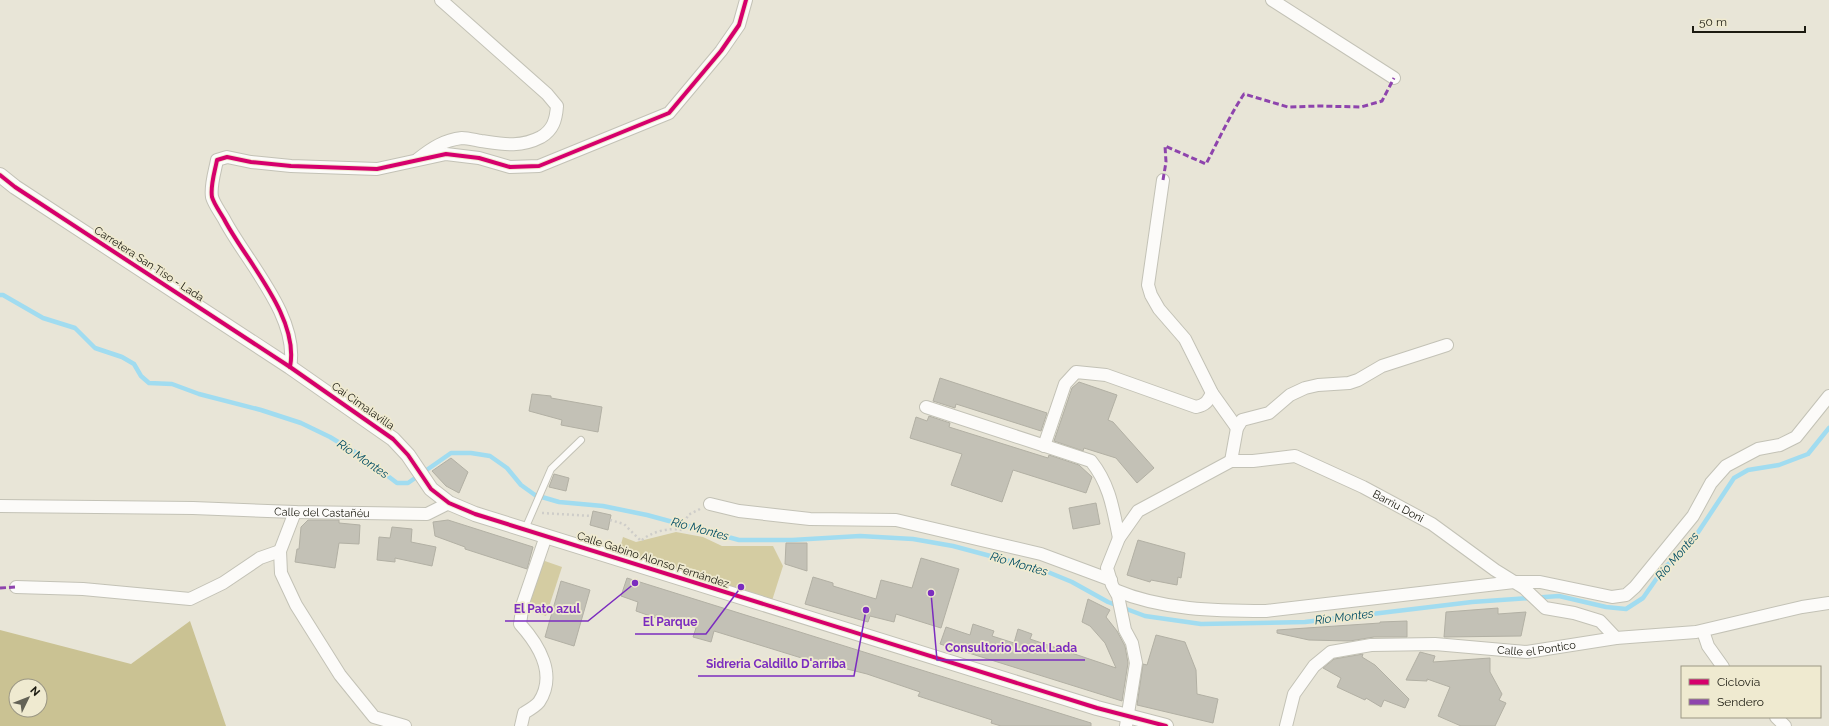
<svg xmlns="http://www.w3.org/2000/svg" width="1829" height="726" font-family="Raleway,sans-serif">
  <rect width="100%" height="100%" fill="#e8e5d7"/>
  <g fill="#d4cca2">
    <polygon points="676,532 703,537 722,546 773,546 783,566 770,607 617,559 623,537 636,542"/>
    <polygon points="542,560 562,567 546,616 526,609"/>
  </g>
  <path fill="#cac293" fill-rule="evenodd" d="M190,621L226,726H0V630L131,664ZM16,686H40V710H16Z"/>
  <g fill="none" stroke-linecap="round" stroke-linejoin="round">
    <polyline stroke="#a1dcf0" stroke-width="4.5" points="0,295 3,295 43,318 75,328 95,348 122,357 134,364 141,376 149,383 172,384 199,394 261,410 301,423 330,437 363,457 397,483 408,483 451,453 471,453 490,456 507,468 521,485 535,495 559,502 603,506 647,515 739,540 792,540 860,536 913,539 953,546 1043,570 1072,582 1108,602 1145,616 1201,624 1305,622 1472,602 1559,596 1606,607 1626,609 1643,598 1664,568 1689,546 1734,478 1748,470 1779,465 1808,454 1829,428"/>
  </g>
  <g fill="#c3c1b6" stroke="#b2b0a4">
    <polygon points="940,378 1047,413 1041,431 956,404 955,408 933,401"/>
    <polygon points="1079,382 1117,395 1108,420 1113,422 1154,468 1137,483 1116,458 1084,448 1083,451 1054,441 1072,388"/>
    <polygon points="532,394 551,396 551,398 602,407 598,432 561,425 562,420 529,411"/>
    <polygon points="929,416 950,423 949,427 1048,458 1049,455 1079,465 1092,477 1086,493 1013,470 1002,502 951,485 962,454 910,438 916,417 927,421"/>
    <polygon points="451,458 468,472 459,493 446,486 432,471"/>
    <polygon points="554,474 569,478 566,491 549,487"/>
    <polygon points="1096,503 1100,524 1073,529 1069,508"/>
    <polygon points="593,511 611,515 608,530 590,525"/>
    <polygon points="308,520 339,520 339,523 360,525 359,544 339,543 335,568 295,562 297,549 299,549 301,527"/>
    <polygon points="448,520 533,547 527,569 465,549 465,547 435,536 433,522"/>
    <polygon points="392,527 412,529 411,542 436,547 432,566 395,558 395,562 377,560 379,537 390,538"/>
    <polygon points="1138,540 1185,553 1181,578 1178,577 1177,585 1151,580 1150,582 1127,575"/>
    <polygon points="786,543 807,543 807,571 785,564"/>
    <polygon points="921,558 959,569 941,628 896,614 894,622 870,616 868,622 805,604 813,577 833,583 833,586 876,599 881,580 912,588"/>
    <polygon points="627,578 1091,723 1091,726 1001,726 991,723 992,720 918,696 920,692 867,674 835,666 834,668 714,631 711,642 693,637 696,628 656,615 656,618 636,611 638,602 621,596"/>
    <polygon points="561,581 590,590 574,646 545,637"/>
    <polygon points="1088,599 1110,610 1106,617 1117,631 1125,646 1128,663 1122,701 940,644 946,627 970,635 973,624 994,631 992,636 1014,643 1018,629 1032,634 1030,639 1116,668 1105,643 1090,626 1082,622"/>
    <polygon points="1498,608 1498,614 1526,612 1521,636 1444,637 1446,612"/>
    <polygon points="1407,621 1407,637 1374,637 1350,641 1309,640 1277,633 1277,630 1380,623 1380,622"/>
    <polygon points="1156,635 1185,642 1196,670 1197,694 1218,699 1213,723 1137,705 1143,664 1147,665"/>
    <polygon points="1420,652 1435,656 1433,662 1490,658 1490,672 1502,694 1499,700 1506,703 1495,726 1461,726 1438,716 1450,687 1427,679 1427,681 1406,680"/>
    <polygon points="1363,654 1362,657 1375,665 1409,699 1405,708 1384,700 1381,707 1366,698 1365,700 1337,687 1341,678 1323,668 1334,659"/>
  </g>
  <g fill="none" stroke-linecap="round" stroke-linejoin="round">
    <g stroke="#c3c2b6" stroke-width="8">
      <polyline id="service" points="525,529 551,469 581,440"/>
    </g>
    <g stroke="#c3c2b6" stroke-width="14">
      <g id="minor">
        <polyline points="1272,0 1394,78"/>
        <path d="M418,159C432,148 444,140 462,138C468,138 475,140 481,141C502,144 520,148 541,137C553,130 556,120 557,106L547,94L441,0"/>
        <polyline points="1163,180 1148,285 1151,295 1159,309 1185,339 1212,393 1237,428"/>
        <path d="M290,367C300,317 245,260 224,219C220,212 214,204 212,197C210,186 215,171 217,160L227,157L251,162L291,166L377,169L446,154L479,158L510,167L539,166L669,113L721,51L739,25L746,0"/>
        <path d="M926,407L1091,461C1110,485 1113,509 1119,538"/>
        <path d="M1044,446L1065,384L1076,372L1106,375L1196,407C1206,405 1208,401 1212,393"/>
        <polyline points="1231,461 1237,428 1242,420 1269,413 1290,395 1305,388 1318,385 1349,383 1358,380 1382,366 1447,345"/>
        <polyline points="710,504 739,511 810,519 896,520 1041,554 1111,580"/>
        <path id="s1" d="M0,506L193,508L295,512L427,514L449,503"/>
        <polyline points="295,512 280,551 281,573 296,605 340,675 374,717 405,726"/>
        <polyline points="16,587 83,589 190,599 223,583 260,558 280,551"/>
        <path d="M1115,590C1162,610 1215,611 1266,611L1514,582H1540L1612,597L1626,595L1635,587L1693,516L1711,483L1726,466L1758,449L1780,445L1796,437L1829,396"/>
        <polyline points="1703,631 1708,646 1723,667"/>
        <polyline points="1776,717 1785,726"/>
        <path d="M521,726L524,713C529,710 536,706 539,702C557,675 539,645 520,624L523,603L546,536"/>
        <path id="s2" d="M1126,726L1136,663L1132,643L1125,630L1118,596L1112,585L1107,568L1119,538L1138,511L1231,461H1253L1295,456L1363,487L1432,524L1495,570L1524,588L1545,608L1574,613L1600,621L1616,638"/>
        <path id="s3" d="M1286,726L1294,694L1314,666L1331,652L1371,645L1435,644L1527,652L1616,638L1696,632L1802,607L1829,603"/>
      </g>
    </g>
    <g stroke="#c3c2b6" stroke-width="16">
      <polyline id="tertiary" points="0,175 15,187 290,367 393,439 408,455 431,489 449,503 475,514 1097,708 1166,726"/>
    </g>
    <g stroke="#cecdc9" stroke-width="2.5" stroke-dasharray="2 3" stroke-linecap="butt">
      <polyline points="542,513 592,516"/>
      <path d="M610,520L624,524L641,541C650,532 670,527 682,530L688,515L700,509"/>
    </g>
    <use href="#service" stroke="#fcfbf9" stroke-width="6"/>
    <use href="#minor" stroke="#fcfbf9" stroke-width="12"/>
    <use href="#tertiary" stroke="#fcfbf9" stroke-width="14"/>
    <g stroke="#8e44ad" stroke-width="3" stroke-dasharray="6 3" stroke-linecap="butt">
      <path d="M1163,180L1166,162L1165,146L1206,164C1218,141 1230,115 1244,94L1288,107L1319,106L1361,107L1382,101L1394,78"/>
      <polyline points="0,588 16,587"/>
    </g>
    <g stroke="#efead0" stroke-width="6">
      <g id="cycleway">
        <polyline points="0,175 15,187 290,367 393,439 408,455 431,489 449,503 475,514 1097,708 1166,726"/>
        <path d="M290,367C300,317 245,260 224,219C220,212 214,204 212,197C210,186 215,171 217,160L227,157L251,162L291,166L377,169L446,154L479,158L510,167L539,166L669,113L721,51L739,25L746,0"/>
      </g>
    </g>
    <use href="#cycleway" stroke="#d6006c" stroke-width="4"/>
  </g>
  <g text-anchor="middle" dominant-baseline="central" stroke-width="3.5" stroke-linejoin="round" paint-order="stroke">
    <g font-size="11" fill="#1c1b11" stroke="#efead0">
      <text transform="translate(149 264) rotate(33)">Carretera San Tiso - Lada</text>
      <text transform="translate(363 406) rotate(35)">Cai Cimalavilla</text>
      <text stroke="none"><textPath href="#s2" startOffset="514">Barriu Doni</textPath></text>
      <text stroke="none"><textPath href="#s1" startOffset="322">Calle del Castañéu</textPath></text>
      <text transform="translate(653 560) rotate(18)">Calle Gabino Alonso Fernández</text>
      <text stroke="none"><textPath href="#s3" startOffset="296">Calle el Pontico</textPath></text>
    </g>
    <g font-size="12" font-style="italic" fill="#004d64" stroke="#efead0">
      <text transform="translate(363 459) rotate(34)">Río Montes</text>
      <text transform="translate(700 529) rotate(15)">Río Montes</text>
      <text transform="translate(1677 556) rotate(-49)">Río Montes</text>
      <text transform="translate(1019 564) rotate(16)">Río Montes</text>
      <text transform="translate(1344 617) rotate(-7)">Río Montes</text>
    </g>
  </g>
  <path fill="none" stroke="#7b2cbf" stroke-width="1.5" d="M635 583L588 621H505M741 587L706 634H635M931 593L937 660H1085M866 610L854 676H698"/>
  <g fill="#7b2cbf" stroke="#efead0" stroke-width="1.5">
    <circle cx="635" cy="583" r="4"/>
    <circle cx="741" cy="587" r="4"/>
    <circle cx="931" cy="593" r="4"/>
    <circle cx="866" cy="610" r="4"/>
  </g>
  <g font-size="12" text-anchor="middle" font-weight="bold" fill="#7b2cbf" stroke="#efead0" stroke-width="3.5" stroke-linejoin="round" paint-order="stroke">
    <text x="547" y="613">El Pato azul</text>
    <text x="670" y="626">El Parque</text>
    <text x="1011" y="652">Consultorio Local Lada</text>
    <text x="776" y="668">Sidreria Caldillo D'arriba</text>
  </g>
  <rect x="1681" y="666" width="140" height="52" fill="#efead0" stroke="#9b9784"/>
  <rect x="1689" y="679" width="20" height="6" fill="#d6006c" stroke="#9b9784"/>
  <text x="1717" y="686" font-size="12" fill="#1c1b11">Ciclovía</text>
  <rect x="1689" y="699" width="20" height="6" fill="#8e44ad" stroke="#9b9784"/>
  <text x="1717" y="706" font-size="12" fill="#1c1b11">Sendero</text>
  <g transform="translate(28 698) rotate(47)"><circle r="19" fill="#efead0" stroke="#9b9784"/>
  <path d="M0-3L7 15L0 10L-7 15Z" fill="#636256"/>
  <text y="-6" font-size="11" font-weight="bold" text-anchor="middle" fill="#1c1b11">N</text>
  </g>
  <path d="M1693 26v6h112v-6" fill="none" stroke="#1c1b11" stroke-width="2"/>
  <text x="1699" y="26" font-size="12" fill="#1c1b11" stroke="#efead0" stroke-width="3" paint-order="stroke">50 m</text>
</svg>
